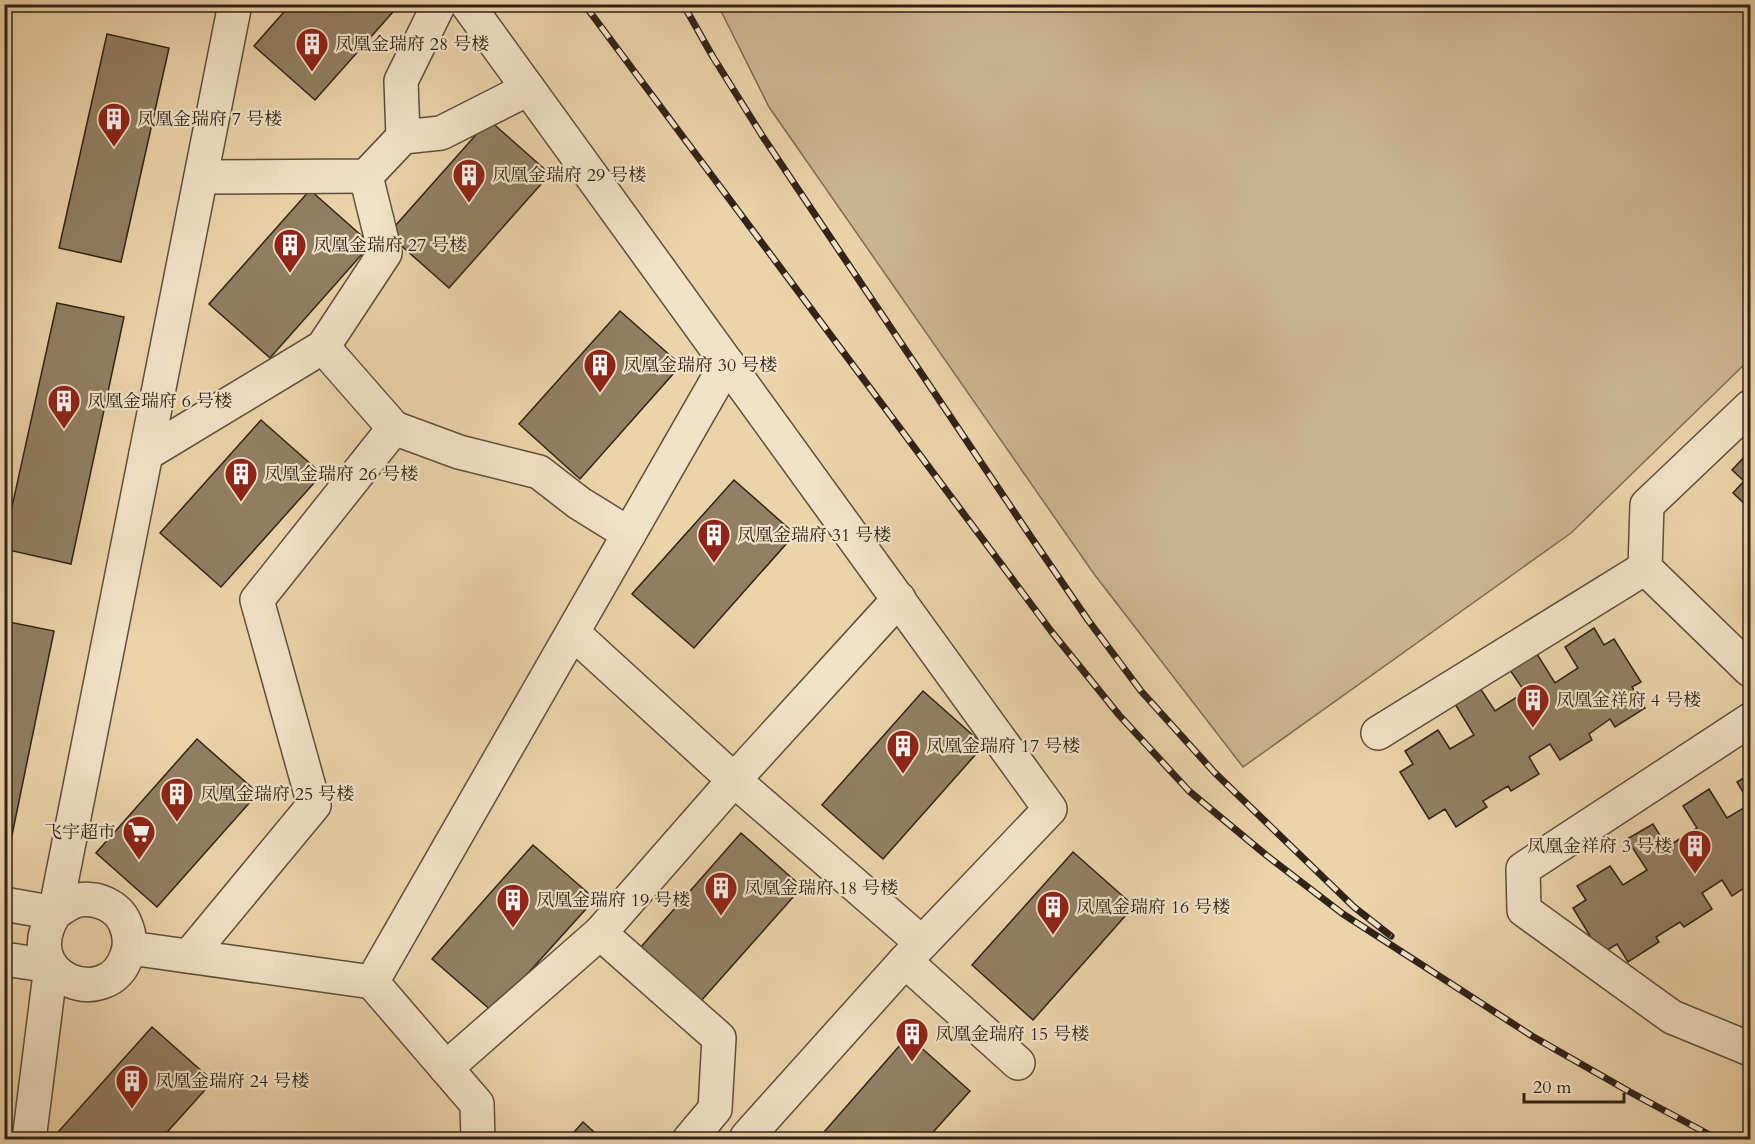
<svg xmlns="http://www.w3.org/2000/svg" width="1755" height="1144" font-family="Cardo,'Noto Serif SC',serif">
  <rect width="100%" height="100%" fill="#ebd3aa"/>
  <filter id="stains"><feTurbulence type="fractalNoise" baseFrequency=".00333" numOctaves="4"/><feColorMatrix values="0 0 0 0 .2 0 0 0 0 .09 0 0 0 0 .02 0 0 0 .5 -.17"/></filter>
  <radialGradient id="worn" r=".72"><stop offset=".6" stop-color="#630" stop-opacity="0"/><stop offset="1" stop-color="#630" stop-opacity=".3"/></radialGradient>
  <polygon fill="#cbb591" stroke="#7e6c54" stroke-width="1.5" points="718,5 1750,5 1750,359 1571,533 1243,767 1094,574 769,107"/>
  <g fill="#927f64" stroke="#312318" stroke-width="1.5">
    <polygon points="291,4 400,4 315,100 254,46"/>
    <polygon points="107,34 169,48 121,262 59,248"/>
    <polygon points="489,120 550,174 449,288 388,234"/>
    <polygon points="310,190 371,244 270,358 209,304"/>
    <polygon points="57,303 124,317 71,564 4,549 4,543"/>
    <polygon points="620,311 681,365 580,479 519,424"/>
    <polygon points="261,420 322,474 221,587 160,533"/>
    <polygon points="1750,451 1750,509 1733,493 1744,481 1732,470"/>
    <polygon points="734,480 795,534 694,648 632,594"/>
    <polygon points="4,621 54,631 4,874"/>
    <polygon points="1594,628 1604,645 1614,639 1641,682 1632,687 1645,708 1615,727 1610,719 1589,734 1592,740 1560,760 1550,744 1529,757 1539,774 1511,791 1508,786 1483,801 1487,807 1456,827 1445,809 1429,819 1400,772 1413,764 1405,751 1438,730 1450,749 1474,735 1455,704 1480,688 1495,711 1525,692 1510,670 1537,654 1555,683 1578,668 1565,647"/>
    <polygon points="923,691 984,745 883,859 822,805"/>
    <polygon points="197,739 258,793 157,907 96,853"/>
    <polygon points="1750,774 1750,804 1737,782"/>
    <polygon points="1709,789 1727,818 1750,804 1750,884 1732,896 1722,880 1702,893 1712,909 1684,927 1680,922 1656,937 1659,942 1628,962 1617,944 1601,954 1573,908 1586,900 1577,886 1610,866 1623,885 1647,870 1627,839 1653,824 1667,847 1697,828 1683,806"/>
    <polygon points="741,833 802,887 701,1001 640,948"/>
    <polygon points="533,845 595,899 493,1012 432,959"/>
    <polygon points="1073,852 1134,906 1033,1020 972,965"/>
    <polygon points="152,1027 213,1081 160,1140 51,1140"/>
    <polygon points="908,1036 970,1091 926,1140 817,1140"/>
    <polygon points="583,1122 603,1140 567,1140"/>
  </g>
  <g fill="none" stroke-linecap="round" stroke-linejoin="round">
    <g stroke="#604f3c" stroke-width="36">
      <g id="street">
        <polyline points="467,4 1050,809 922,943"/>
        <polyline points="403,137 401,81 439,4"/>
        <polyline points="201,177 366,176 403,137 441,133 528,89"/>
        <polyline points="323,347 394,428 459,452 539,472 579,503 629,534"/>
        <polyline points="1750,407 1647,505 1645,568 1750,670"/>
        <polyline points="146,454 323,347 385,253 366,176"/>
        <polyline points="573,633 734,780 922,943 905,961"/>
        <polyline points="1750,720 1523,869 1524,910 1672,1017 1750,1049"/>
        <polyline points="1378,733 1645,568"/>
        <path d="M4,904L55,913C62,908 70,902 79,900C97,897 118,906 125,923C130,934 131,944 127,955C109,1013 13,978 55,913L235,4"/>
        <polyline points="130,948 372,982"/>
        <polyline points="189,956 314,805 257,600 394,428"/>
        <polyline points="4,959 51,966 29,1140"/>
        <polyline points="446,1068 600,933"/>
        <polyline points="747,1137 905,961 1018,1063"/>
        <polyline points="478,1140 477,1104 372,982 727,363"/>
        <polyline points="689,1140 715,1109 719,1038 600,933 734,780 899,599"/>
      </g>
    </g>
    <use href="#street" stroke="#f2e2c8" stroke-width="33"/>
    <g stroke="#312318" stroke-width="7">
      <g id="rail">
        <polyline points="584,4 1051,631 1119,715 1189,791 1266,855 1343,914 1532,1036 1630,1092 1719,1140"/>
        <polyline points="683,4 713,57 763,137 1031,537 1088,620 1141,691 1214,772 1354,907 1391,936"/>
      </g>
    </g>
    <use href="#rail" stroke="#f2e2c8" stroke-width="4.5" stroke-dasharray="14" stroke-linecap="butt"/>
  </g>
  <defs>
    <g id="building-pin" transform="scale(1.725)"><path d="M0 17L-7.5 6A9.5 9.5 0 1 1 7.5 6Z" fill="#8f2418" stroke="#f2e2c8"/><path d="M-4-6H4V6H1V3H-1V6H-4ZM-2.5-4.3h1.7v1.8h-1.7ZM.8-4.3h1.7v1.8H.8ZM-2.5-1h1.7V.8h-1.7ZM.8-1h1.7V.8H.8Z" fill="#fff"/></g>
    <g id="supermarket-pin" transform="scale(1.725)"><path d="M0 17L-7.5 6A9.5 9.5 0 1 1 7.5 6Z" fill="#8f2418" stroke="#f2e2c8"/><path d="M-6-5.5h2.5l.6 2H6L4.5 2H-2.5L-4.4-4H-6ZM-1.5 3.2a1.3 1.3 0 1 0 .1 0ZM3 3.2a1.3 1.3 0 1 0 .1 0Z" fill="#fff"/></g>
  </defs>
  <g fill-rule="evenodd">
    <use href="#building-pin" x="312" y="44"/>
    <use href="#building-pin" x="114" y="119"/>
    <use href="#building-pin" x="469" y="175"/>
    <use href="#building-pin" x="290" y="245"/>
    <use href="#building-pin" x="600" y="365"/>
    <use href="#building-pin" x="64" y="401"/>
    <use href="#building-pin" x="241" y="474"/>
    <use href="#building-pin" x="714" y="535"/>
    <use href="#building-pin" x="1533" y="700"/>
    <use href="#building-pin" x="903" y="746"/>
    <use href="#building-pin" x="177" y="794"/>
    <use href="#supermarket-pin" x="139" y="832"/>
    <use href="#building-pin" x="1695" y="846"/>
    <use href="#building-pin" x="721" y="888"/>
    <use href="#building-pin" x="513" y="900"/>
    <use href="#building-pin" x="1053" y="907"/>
    <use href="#building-pin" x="912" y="1034"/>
    <use href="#building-pin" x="132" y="1081"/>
  </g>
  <g text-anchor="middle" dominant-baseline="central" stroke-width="4.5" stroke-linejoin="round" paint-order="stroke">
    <g font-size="18" fill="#312318" stroke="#f2e2c8" text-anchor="start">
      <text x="335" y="44">凤凰金瑞府 28 号楼</text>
      <text x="137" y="119">凤凰金瑞府 7 号楼</text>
      <text x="492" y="175">凤凰金瑞府 29 号楼</text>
      <text x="313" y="245">凤凰金瑞府 27 号楼</text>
      <text x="623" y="365">凤凰金瑞府 30 号楼</text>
      <text x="87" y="401">凤凰金瑞府 6 号楼</text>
      <text x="264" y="474">凤凰金瑞府 26 号楼</text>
      <text x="737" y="535">凤凰金瑞府 31 号楼</text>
      <text x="1556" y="700">凤凰金祥府 4 号楼</text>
      <text x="926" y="746">凤凰金瑞府 17 号楼</text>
      <text x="200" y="794">凤凰金瑞府 25 号楼</text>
      <text x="116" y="832" text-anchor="end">飞宇超市</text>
      <text x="1672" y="846" text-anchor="end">凤凰金祥府 3 号楼</text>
      <text x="744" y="888">凤凰金瑞府 18 号楼</text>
      <text x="536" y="900">凤凰金瑞府 19 号楼</text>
      <text x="1076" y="907">凤凰金瑞府 16 号楼</text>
      <text x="935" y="1034">凤凰金瑞府 15 号楼</text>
      <text x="155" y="1081">凤凰金瑞府 24 号楼</text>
    </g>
  </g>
  <rect width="1755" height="1144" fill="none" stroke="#ebd3aa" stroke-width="24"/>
  <rect x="6" y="6" width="1743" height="1132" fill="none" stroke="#312318" stroke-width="3"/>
  <rect x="12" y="12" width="1731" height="1120" fill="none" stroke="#312318" stroke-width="1.5"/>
  <path d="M1524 1093v9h100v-9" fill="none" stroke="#312318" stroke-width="3"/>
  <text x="1533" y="1093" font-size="18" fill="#312318" stroke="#f2e2c8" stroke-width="4.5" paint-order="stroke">20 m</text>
  <rect width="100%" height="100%" filter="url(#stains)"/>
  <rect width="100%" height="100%" fill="url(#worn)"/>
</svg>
